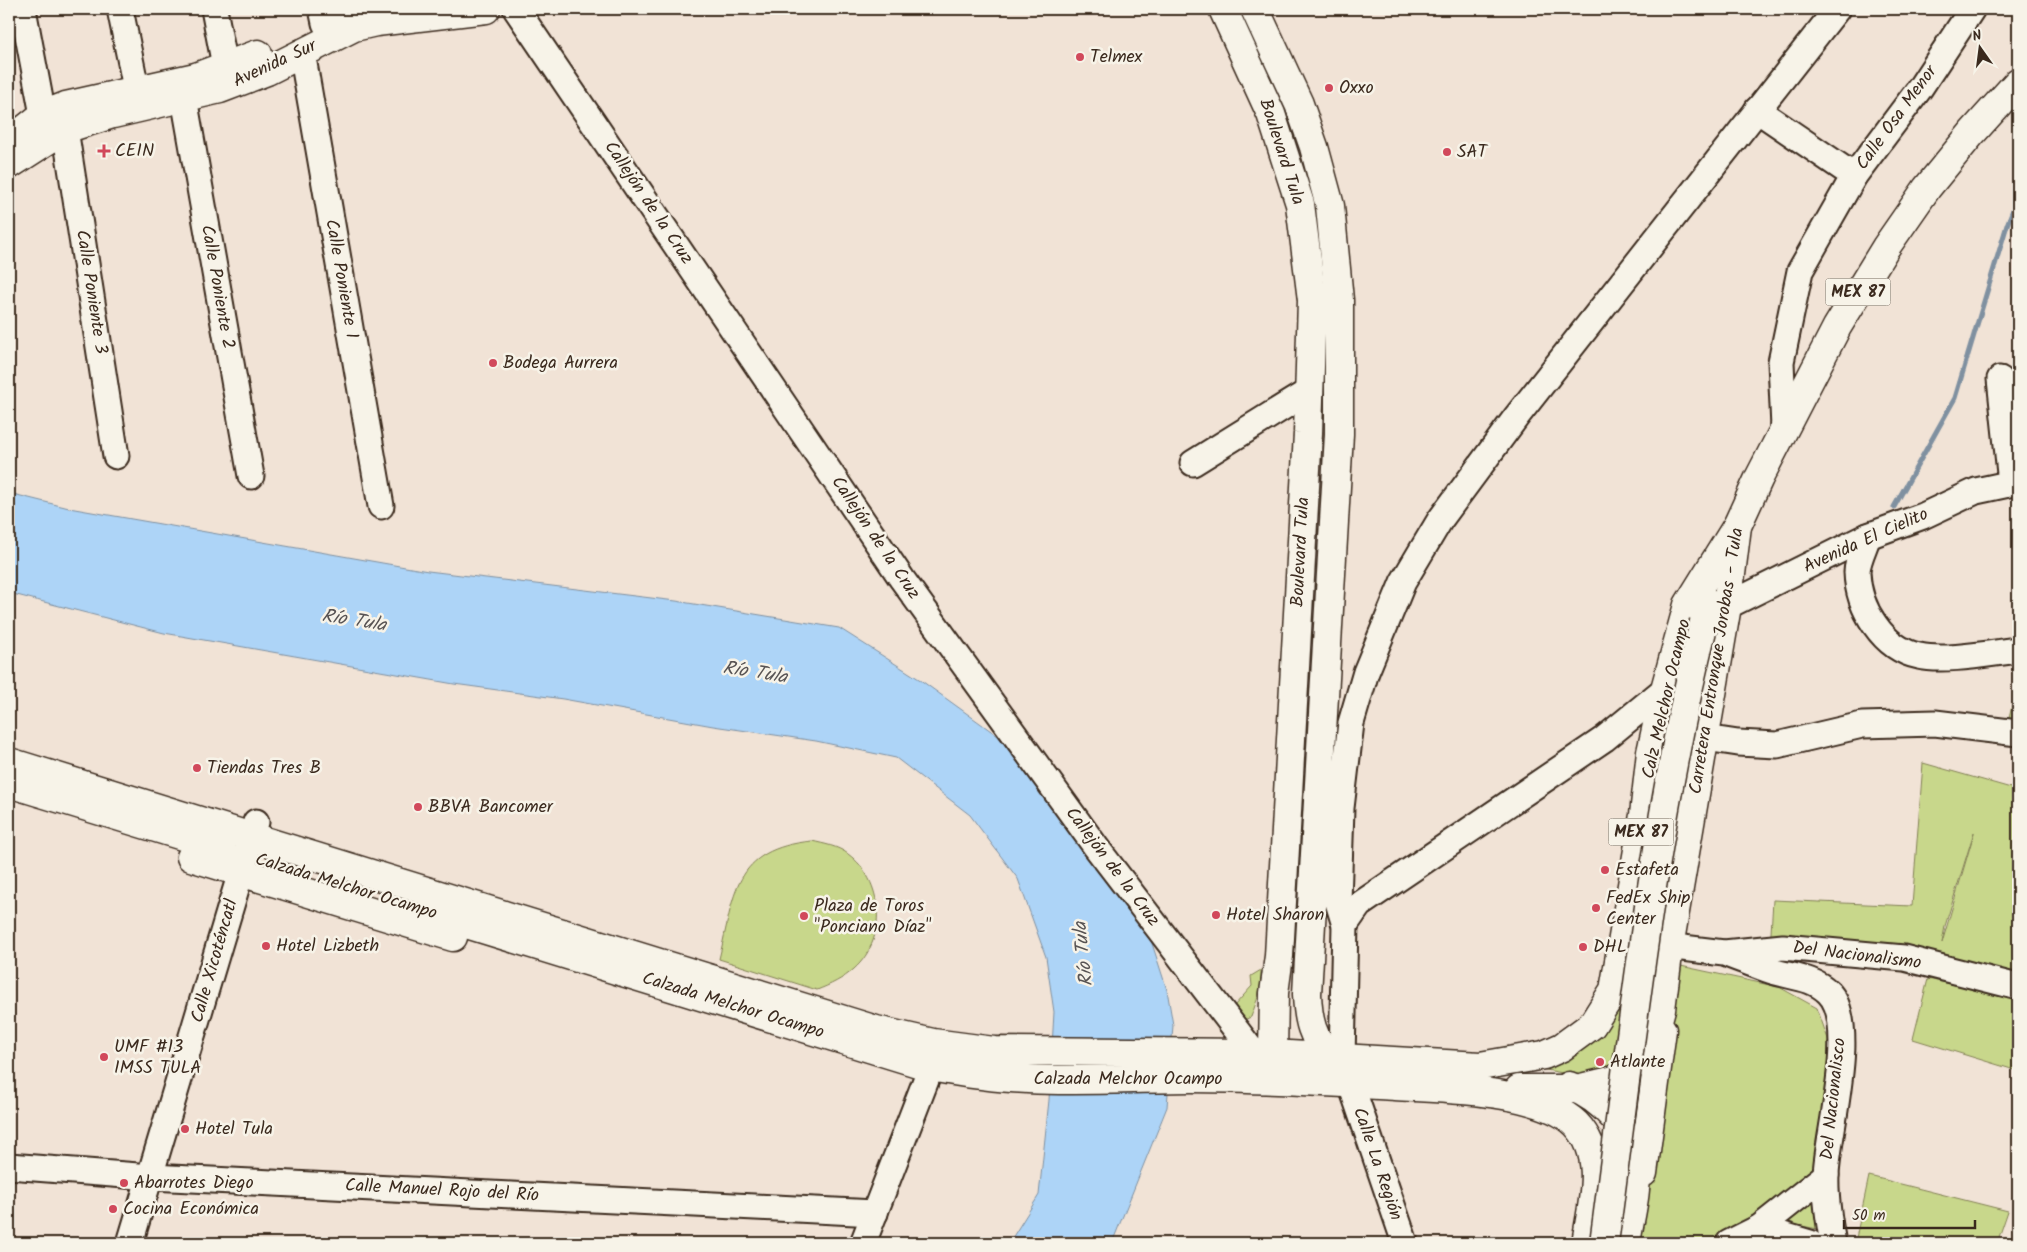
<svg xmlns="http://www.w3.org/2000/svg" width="2027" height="1252" font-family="Kalam,sans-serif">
  <rect width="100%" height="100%" fill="#f1e3d6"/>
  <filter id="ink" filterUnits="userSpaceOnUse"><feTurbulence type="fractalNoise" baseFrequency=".02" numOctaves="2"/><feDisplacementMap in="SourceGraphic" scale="10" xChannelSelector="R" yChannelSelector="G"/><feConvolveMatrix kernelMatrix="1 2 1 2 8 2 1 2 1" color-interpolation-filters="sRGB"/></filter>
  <g filter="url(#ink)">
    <g fill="#c8d78b" stroke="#828054" fill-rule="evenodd">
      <polygon points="2018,683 2018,720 2009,718"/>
      <path d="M1923,763L2018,790V986L1770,950L1773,900L1912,906ZM1974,832V833L1942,943L1945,926Z"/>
      <path d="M812,841C824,844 838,846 848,854C884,880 888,939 854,969C843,979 830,985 817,990L719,959C735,894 732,849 812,841Z"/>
      <polygon points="1676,965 1779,987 1817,1008 1828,1039 1827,1085 1818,1155 1807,1181 1749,1224 1714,1243 1641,1243"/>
      <path d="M1261,970C1262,989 1257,1000 1251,1017L1244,1020L1234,1006L1252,986L1251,976Z"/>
      <polygon points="1928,979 2018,999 2018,1071 1913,1039"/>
      <path d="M1622,994L1636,1049C1628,1055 1611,1072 1603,1075C1588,1080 1548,1069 1530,1068Z"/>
      <polygon points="1869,1176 2008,1211 1997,1243 1855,1243"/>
      <polygon points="1817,1189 1818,1229 1796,1225 1777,1216"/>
    </g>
    <polygon fill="#add4f7" stroke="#7f90a0" points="9,493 69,508 428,571 676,601 839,628 919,679 998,736 1148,931 1167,990 1173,1025 1167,1107 1112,1243 1009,1243 1039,1195 1049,1100 1054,1012 1046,957 1018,879 970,815 896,758 816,741 713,726 563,699 454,684 164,633 9,593"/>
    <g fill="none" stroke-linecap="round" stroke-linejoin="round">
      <polyline stroke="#7f90a0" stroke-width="5" points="1894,507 1955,398 2007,225 2018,197"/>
      <g stroke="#3b2a1e" stroke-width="29">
        <g id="minor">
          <polyline points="23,9 43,115"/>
          <polyline points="120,9 140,108"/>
          <polyline points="214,9 225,66"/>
          <polyline points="322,9 325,23 332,36"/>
          <polyline points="345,9 354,27"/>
          <polyline points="516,9 902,579 1096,847 1254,1053"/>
          <polyline points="302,52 381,506"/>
          <polyline points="184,98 251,476"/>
          <polyline points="1757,110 1854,176"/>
          <polyline points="65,129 116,456"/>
          <polyline points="2000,379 2011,483"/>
          <polyline points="1784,428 1781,362 1800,271 1854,176 1920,88 1972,9"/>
          <polyline points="1193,463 1309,391"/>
          <path d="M1868,536C1865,546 1857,561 1857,572C1858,608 1883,649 1919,656C1945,662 1991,653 2018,650"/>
          <polyline points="1688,605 1710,602 1727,606 1868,536 1923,516 1976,491 2018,482"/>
          <polyline points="1705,738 1738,743 1777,745 1862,725 1935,723 2018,733"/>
          <polyline points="1345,925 1359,905 1604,739 1665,689"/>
          <polyline points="1650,944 1724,953 1783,947 1904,958 2018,987"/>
          <path d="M1729,955C1743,960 1757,966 1772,971C1791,977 1813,977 1828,992C1860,1022 1827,1135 1826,1175C1825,1197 1829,1222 1833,1243"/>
          <polyline points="9,1166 151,1177 875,1213"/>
          <polyline points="1759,1228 1810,1243"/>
          <polyline points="130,1243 256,822"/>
          <polyline points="863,1243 931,1067"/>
          <polyline points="1405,1243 1342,1058 1345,925 1338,902 1341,808 1351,723 1366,672 1403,582 1440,520 1517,416 1837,9"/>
          <polyline points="1729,1243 1759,1228 1826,1175"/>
        </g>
      </g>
      <g stroke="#3b2a1e" stroke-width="31">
        <g id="major">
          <polyline points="1223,9 1271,114 1300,204 1312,300 1308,433 1279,956 1274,993 1273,1054 1284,1068"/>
          <path d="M1255,9L1299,104L1314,147L1330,206L1339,300V434L1307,994C1308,1020 1312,1038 1330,1057"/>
          <polyline points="9,142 43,115 66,106 196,77 258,54"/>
          <polyline points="9,165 65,129 113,114 220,89 267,71 354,27 376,22 486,9"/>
          <polyline points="9,762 876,1030 933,1043 994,1051 1254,1053 1480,1066 1544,1055 1562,1047 1592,1025 1614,990 1644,815 1651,752 1665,689 1688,605 1737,526"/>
          <polyline points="9,783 222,848"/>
          <polyline points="191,857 453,937"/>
          <path d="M431,913L931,1067C963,1073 995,1078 1028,1079C1082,1082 1137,1078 1192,1078C1260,1078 1327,1082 1395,1086C1443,1089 1541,1089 1576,1124C1607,1156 1592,1204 1586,1243"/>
          <path d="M1569,1086C1601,1097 1635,1132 1636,1167C1637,1192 1630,1218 1626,1243"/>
          <polyline points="1519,1089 1576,1089 1614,1080 1625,1074 1647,1048 1655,1031 1661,1009 1669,947 1727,606 1737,526 1759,478 1837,327 1886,247 1927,188 1972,133 2018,82"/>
          <polyline points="1643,1173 1662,1030"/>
        </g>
      </g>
      <use href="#minor" stroke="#f7f3e8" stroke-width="25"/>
      <use href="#major" stroke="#f7f3e8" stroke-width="28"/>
      <g stroke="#3b2a1e" stroke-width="31" stroke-linecap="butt">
        <path id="major-bridge" d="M1604,1243C1632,1036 1653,825 1704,622"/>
      </g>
      <use href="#major-bridge" stroke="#f7f3e8" stroke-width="28"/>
    </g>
  </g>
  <g fill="#d1495b" stroke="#f7f3e8" stroke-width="2">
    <circle cx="1080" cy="57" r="5"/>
    <circle cx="1329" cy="88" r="5"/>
    <path d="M101.5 143.5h5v5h5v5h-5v5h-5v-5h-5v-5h5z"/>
    <circle cx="1447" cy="152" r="5"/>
    <circle cx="493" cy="363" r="5"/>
    <circle cx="197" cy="768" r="5"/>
    <circle cx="418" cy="807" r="5"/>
    <circle cx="1605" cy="870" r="5"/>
    <circle cx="1596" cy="908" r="5"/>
    <circle cx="1216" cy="915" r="5"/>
    <circle cx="804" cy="916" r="5"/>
    <circle cx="266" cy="946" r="5"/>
    <circle cx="1583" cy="947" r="5"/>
    <circle cx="104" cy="1057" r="5"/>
    <circle cx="1600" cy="1062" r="5"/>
    <circle cx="185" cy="1129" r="5"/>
    <circle cx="124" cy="1183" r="5"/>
    <circle cx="113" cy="1209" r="5"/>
  </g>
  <g text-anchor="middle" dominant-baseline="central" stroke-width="5" stroke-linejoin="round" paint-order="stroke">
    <g fill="#f7f3e8" stroke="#73665b" stroke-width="1">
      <rect x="1825.5" y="278.5" width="65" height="27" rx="4"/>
      <rect x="1608.5" y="818.5" width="65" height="27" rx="4"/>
    </g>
    <g font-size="16" font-weight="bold" fill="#3b2a1e">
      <text x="1858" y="292">MEX 87</text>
      <text x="1641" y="832">MEX 87</text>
    </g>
    <g font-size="18" fill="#3b2a1e" stroke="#f7f3e8" text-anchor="start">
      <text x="1090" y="57">Telmex</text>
      <text x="1339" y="88">Oxxo</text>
      <text x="115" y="151">CEIN</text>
      <text x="1457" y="152">SAT</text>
      <text x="503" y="363">Bodega Aurrera</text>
      <text x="207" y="768">Tiendas Tres B</text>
      <text x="428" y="807">BBVA Bancomer</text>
      <text x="1615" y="870">Estafeta</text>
      <text x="1606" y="898">FedEx Ship<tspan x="1606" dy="21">Center</tspan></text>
      <text x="814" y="906">Plaza de Toros<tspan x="814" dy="21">"Ponciano Díaz"</tspan></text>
      <text x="1226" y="915">Hotel Sharon</text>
      <text x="276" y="946">Hotel Lizbeth</text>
      <text x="1593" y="947">DHL</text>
      <text x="114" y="1047">UMF #13<tspan x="114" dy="21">IMSS TULA</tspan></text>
      <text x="1610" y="1062">Atlante</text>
      <text x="195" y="1129">Hotel Tula</text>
      <text x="134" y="1183">Abarrotes Diego</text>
      <text x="123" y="1209">Cocina Económica</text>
    </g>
    <g font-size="18" fill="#3b2a1e" stroke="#f7f3e8">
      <text transform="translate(275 64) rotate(-25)">Avenida Sur</text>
      <text transform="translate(1897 118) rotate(-54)">Calle Osa Menor</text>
      <text transform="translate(1281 152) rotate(72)">Boulevard Tula</text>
      <text transform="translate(648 203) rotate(56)">Callejón de la Cruz</text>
      <text transform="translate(341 279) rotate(80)">Calle Poniente 1</text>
      <text transform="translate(217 287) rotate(80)">Calle Poniente 2</text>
      <text transform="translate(91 292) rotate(81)">Calle Poniente 3</text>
      <text transform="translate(875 538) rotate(56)">Callejón de la Cruz</text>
      <text transform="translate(1866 541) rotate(-24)">Avenida El Cielito</text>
      <text transform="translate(1301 552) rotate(-87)">Boulevard Tula</text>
      <text transform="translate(1717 661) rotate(-81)">Carretera Entronque Jorobas - Tula</text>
      <text transform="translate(1667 699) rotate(-77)">Calz Melchor Ocampo</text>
      <text transform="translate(1112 867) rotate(53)">Callejón de la Cruz</text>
      <text transform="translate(346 887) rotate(17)">Calzada Melchor Ocampo</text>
      <text transform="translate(1857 956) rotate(7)">Del Nacionalismo</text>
      <text transform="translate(215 961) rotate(-74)">Calle Xicoténcatl</text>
      <text transform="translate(733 1006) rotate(17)">Calzada Melchor Ocampo</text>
      <text x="1128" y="1079">Calzada Melchor Ocampo</text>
      <text transform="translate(1834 1099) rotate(-84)">Del Nacionalisco</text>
      <text transform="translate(1377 1164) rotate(71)">Calle La Región</text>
      <text transform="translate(442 1191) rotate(3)">Calle Manuel Rojo del Río</text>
    </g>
    <g font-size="19" font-style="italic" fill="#585454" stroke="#f7f3e8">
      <text transform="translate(354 621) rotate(9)">Río Tula</text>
      <text transform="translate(755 673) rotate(9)">Río Tula</text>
      <text transform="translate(1084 954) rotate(-96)">Río Tula</text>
    </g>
  </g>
  <rect width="2027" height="1252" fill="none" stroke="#f7f3e8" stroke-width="30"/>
  <rect x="15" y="15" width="1997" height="1222" fill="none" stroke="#3b2a1e" stroke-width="2" filter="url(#ink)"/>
  <g transform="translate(1980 48) rotate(346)" stroke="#f7f3e8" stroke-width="4" paint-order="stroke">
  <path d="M0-4L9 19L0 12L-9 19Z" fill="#3b2a1e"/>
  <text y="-8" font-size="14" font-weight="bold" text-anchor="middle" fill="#3b2a1e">N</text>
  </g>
  <path d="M1844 1220v8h131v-8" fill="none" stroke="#3b2a1e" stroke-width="2.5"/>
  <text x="1852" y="1220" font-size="15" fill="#3b2a1e" stroke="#f7f3e8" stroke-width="4" paint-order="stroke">50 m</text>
</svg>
